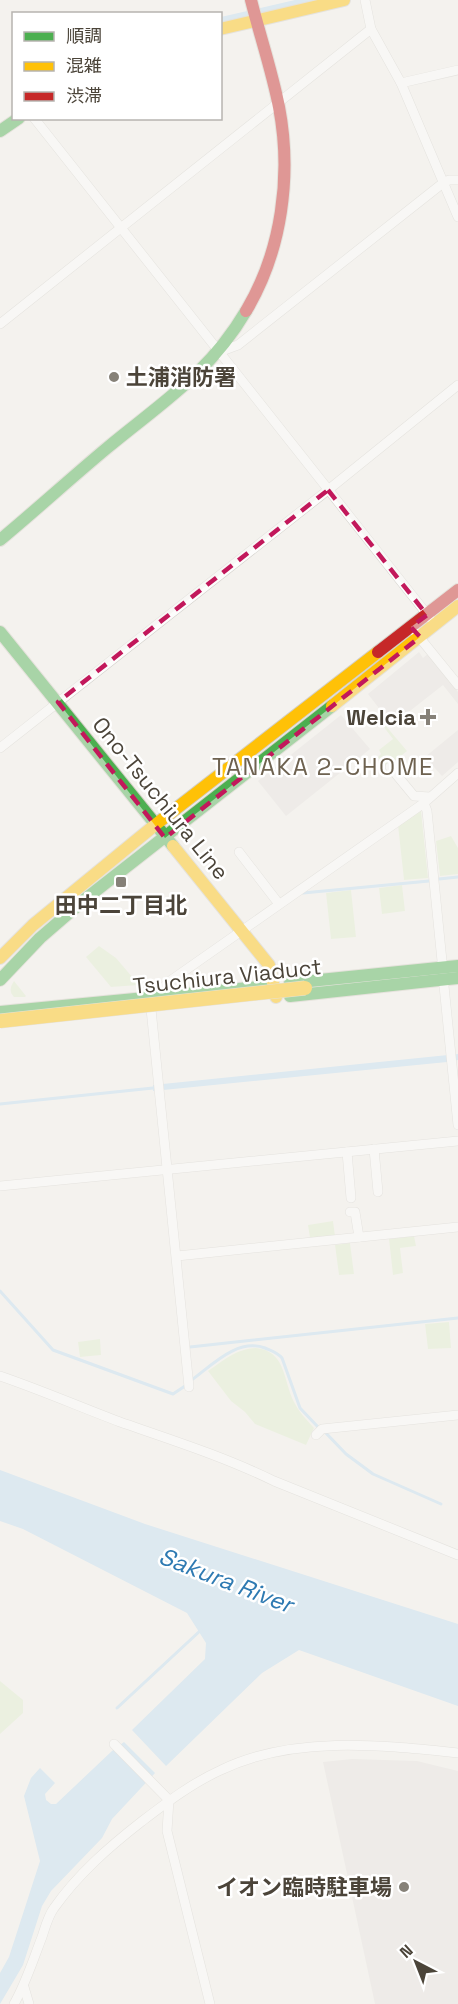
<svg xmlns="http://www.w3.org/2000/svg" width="458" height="2004" font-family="'Space Grotesk','Noto Sans JP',sans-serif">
  <rect width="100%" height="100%" fill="#f4f2ee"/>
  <g fill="#e1eecf">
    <polygon points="385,725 407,751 387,767 378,757 381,754 379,750 393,739 383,726"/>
    <polygon points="418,810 421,811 428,878 404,880 398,825"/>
    <polygon points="451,836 458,848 458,874 440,876 436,841"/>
    <polygon points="402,885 405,911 382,914 379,888"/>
    <polygon points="351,890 356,937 331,939 326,893"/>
    <polygon points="99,946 116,958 139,985 111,987 86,957"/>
    <path d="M14,981L26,996L25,997H14C9,992 10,987 14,981Z"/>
    <polygon points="333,1221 335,1236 310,1238 308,1225"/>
    <polygon points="414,1236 416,1246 400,1248 403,1273 393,1275 389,1239"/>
    <polygon points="350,1243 354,1274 339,1275 335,1245"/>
    <polygon points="449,1322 451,1348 428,1349 425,1324"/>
    <polygon points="100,1339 101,1355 80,1357 78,1342"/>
    <path d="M256,1348C286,1351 283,1380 294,1402C299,1412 306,1419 314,1428L306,1445L255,1424L245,1412L231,1401L208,1371C224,1360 236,1349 256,1348Z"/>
    <polygon points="0,1681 23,1700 23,1713 0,1734"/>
  </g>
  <g fill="#e6e3df">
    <polygon points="419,652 423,658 429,653 458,692 458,704 443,685 392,725 368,694"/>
    <polygon points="341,715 370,749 286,816 258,781"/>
    <polygon points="458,730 458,762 442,776 425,757"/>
    <polygon points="352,1759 417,1761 458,1771 458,2004 375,2004 323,1762"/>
  </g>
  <g fill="#c0ddf1">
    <polygon points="295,0 321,0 221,23 221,17"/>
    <polygon points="458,1054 458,1060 447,1062 153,1091 153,1085"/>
    <polygon points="0,1470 145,1524 458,1624 458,1706 299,1650 262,1673 166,1766 132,1730 205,1659 206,1643 187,1613 23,1529 0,1521"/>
    <polygon points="124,1742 155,1773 112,1819 102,1838 51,1891 42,1906 23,1965 0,2004 0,1973 9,1957 40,1861 24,1796 31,1778 40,1768 55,1783 45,1794 46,1800 51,1804 56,1804 112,1751"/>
  </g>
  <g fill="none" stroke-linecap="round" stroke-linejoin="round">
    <g stroke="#c0ddf1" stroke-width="3">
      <polyline points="439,879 458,877"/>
      <polyline points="303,893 429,881"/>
      <polyline points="0,1104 153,1088"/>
      <polyline points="0,1291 53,1350 173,1394 185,1386"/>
      <polyline points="190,1347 458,1318"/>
      <path d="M193,1379C213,1364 238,1338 265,1348C272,1351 277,1352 282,1358L300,1408L318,1427"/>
      <polyline points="324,1431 346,1454 373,1474 441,1504"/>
      <polyline points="117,1708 201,1630"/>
    </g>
    <g stroke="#d2d0cb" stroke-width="10">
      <g id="street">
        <polyline points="365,0 371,29 401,83 458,217"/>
        <polyline points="401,83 458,70"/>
        <polyline points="34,118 430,618"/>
        <polyline points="0,324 371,29"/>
        <polyline points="219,352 238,345 443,183 449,180 458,180"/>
        <polyline points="411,627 458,685"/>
        <polyline points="0,748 328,490 458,385"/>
        <polyline points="390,767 414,796 430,797"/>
        <polyline points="424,803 427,811 442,961"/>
        <polyline points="239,852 279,904"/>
        <polyline points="444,986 458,1125"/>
        <polyline points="165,996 164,987 170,981 424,803 458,773"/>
        <polyline points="151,1009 189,1387"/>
        <polyline points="374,1149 378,1192"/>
        <polyline points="347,1152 351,1198"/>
        <polyline points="0,1186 458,1141"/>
        <polyline points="350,1212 355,1212 359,1237"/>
        <polyline points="177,1256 458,1227"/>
        <path d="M0,1376C41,1390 80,1407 120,1422C172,1440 225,1457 274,1481L458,1555"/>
        <polyline points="316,1435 322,1429 458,1415"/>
        <polyline points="114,1744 169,1800 167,1831 210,2004"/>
        <polyline points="24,1987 29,2004"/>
        <path d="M14,2004C26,1983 33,1960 42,1937C45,1928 48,1916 54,1908C78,1874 109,1847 141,1822C166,1803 192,1783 221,1770C293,1735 381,1745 458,1753"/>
      </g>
    </g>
    <g stroke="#d3cfc5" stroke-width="14">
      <g id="fast">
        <polyline points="0,131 19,118"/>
        <path d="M0,540C36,510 71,478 107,448C161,403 209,374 246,311"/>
        <polyline points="0,632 173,846"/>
        <polyline points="0,980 40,938 84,900 332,706"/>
        <polyline points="290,983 458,966"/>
        <polyline points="290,996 458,978"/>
        <polyline points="0,1012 268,986"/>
      </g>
    </g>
    <g stroke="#d3cfc5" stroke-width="14">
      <g id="slow">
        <polyline points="220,29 344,0"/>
        <polyline points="332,706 458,606"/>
        <polyline points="173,846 269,965 276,997"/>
        <polyline points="0,958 33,925 155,825 378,652"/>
      </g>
    </g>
    <g stroke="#d3cfc5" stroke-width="14">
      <g id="jam">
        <path d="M246,311C282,251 292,175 279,107C272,71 260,36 251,0"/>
        <polyline points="378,652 458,590"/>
      </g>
    </g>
    <use href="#street" stroke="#fdfdfc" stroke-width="9"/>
    <use href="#fast" stroke="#4caf50" stroke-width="12"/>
    <use href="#slow" stroke="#ffc107" stroke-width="12"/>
    <use href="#jam" stroke="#c62828" stroke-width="12"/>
    <g stroke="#d6cebb" stroke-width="15" stroke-linecap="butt">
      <polyline id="slow-bridge" points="0,1021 305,988"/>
    </g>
    <use href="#slow-bridge" stroke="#ffc107" stroke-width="14"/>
  </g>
  <path d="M0 0H458V2004H0ZM328,490L427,615L411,627L420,637L165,838L58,702Z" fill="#f4f2ee" fill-opacity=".55" fill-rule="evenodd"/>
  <path fill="none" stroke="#c2185b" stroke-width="4.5" stroke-dasharray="12 8" stroke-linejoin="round" d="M328,490L427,615L411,627L420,637L165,838L58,702Z"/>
  <g fill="#868178" stroke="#fff" stroke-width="2">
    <circle cx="114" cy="377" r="6"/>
    <path d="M425 708h6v6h6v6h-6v6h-6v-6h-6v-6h6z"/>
    <rect x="115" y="876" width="12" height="12" rx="3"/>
    <circle cx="404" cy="1887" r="6"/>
  </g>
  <g text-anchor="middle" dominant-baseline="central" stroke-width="5" stroke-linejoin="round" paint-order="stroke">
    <g font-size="22" font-weight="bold" fill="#4b4439" stroke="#fff" text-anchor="end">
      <text x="126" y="377" text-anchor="start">土浦消防署</text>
      <text x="416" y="717">Welcia</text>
      <text x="121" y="905" text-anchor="middle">田中二丁目北</text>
      <text x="392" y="1887">イオン臨時駐車場</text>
    </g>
    <g font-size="22" fill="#4b4439" stroke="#fff">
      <text transform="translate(161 798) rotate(51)">Ono-Tsuchiura Line</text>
      <text transform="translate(227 976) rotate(-6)">Tsuchiura Viaduct</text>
    </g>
    <g font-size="24" letter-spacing="1.5" fill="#6e6250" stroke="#fff">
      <text x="323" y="766">TANAKA 2-CHOME</text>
    </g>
    <g font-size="24" font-style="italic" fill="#2e7ab2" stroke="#fff">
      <text transform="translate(226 1580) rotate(21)">Sakura River</text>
    </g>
  </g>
  <rect x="12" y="12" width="210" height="108" fill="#ffffff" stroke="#b7b4b0" stroke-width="1.5"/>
  <rect x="24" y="32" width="30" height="9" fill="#4caf50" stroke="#b7b4b0" stroke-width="1.5"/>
  <text x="66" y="42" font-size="18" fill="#4b4439">順調</text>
  <rect x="24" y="62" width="30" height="9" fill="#ffc107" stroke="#b7b4b0" stroke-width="1.5"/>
  <text x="66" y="72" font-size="18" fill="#4b4439">混雑</text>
  <rect x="24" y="92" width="30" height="9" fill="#c62828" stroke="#b7b4b0" stroke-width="1.5"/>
  <text x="66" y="102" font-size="18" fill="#4b4439">渋滞</text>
  <g transform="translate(416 1962) rotate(318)" stroke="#ffffff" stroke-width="4.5" paint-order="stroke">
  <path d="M0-4.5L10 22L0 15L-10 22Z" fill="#4b4439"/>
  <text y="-9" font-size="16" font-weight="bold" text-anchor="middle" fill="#4b4439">N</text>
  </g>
</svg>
